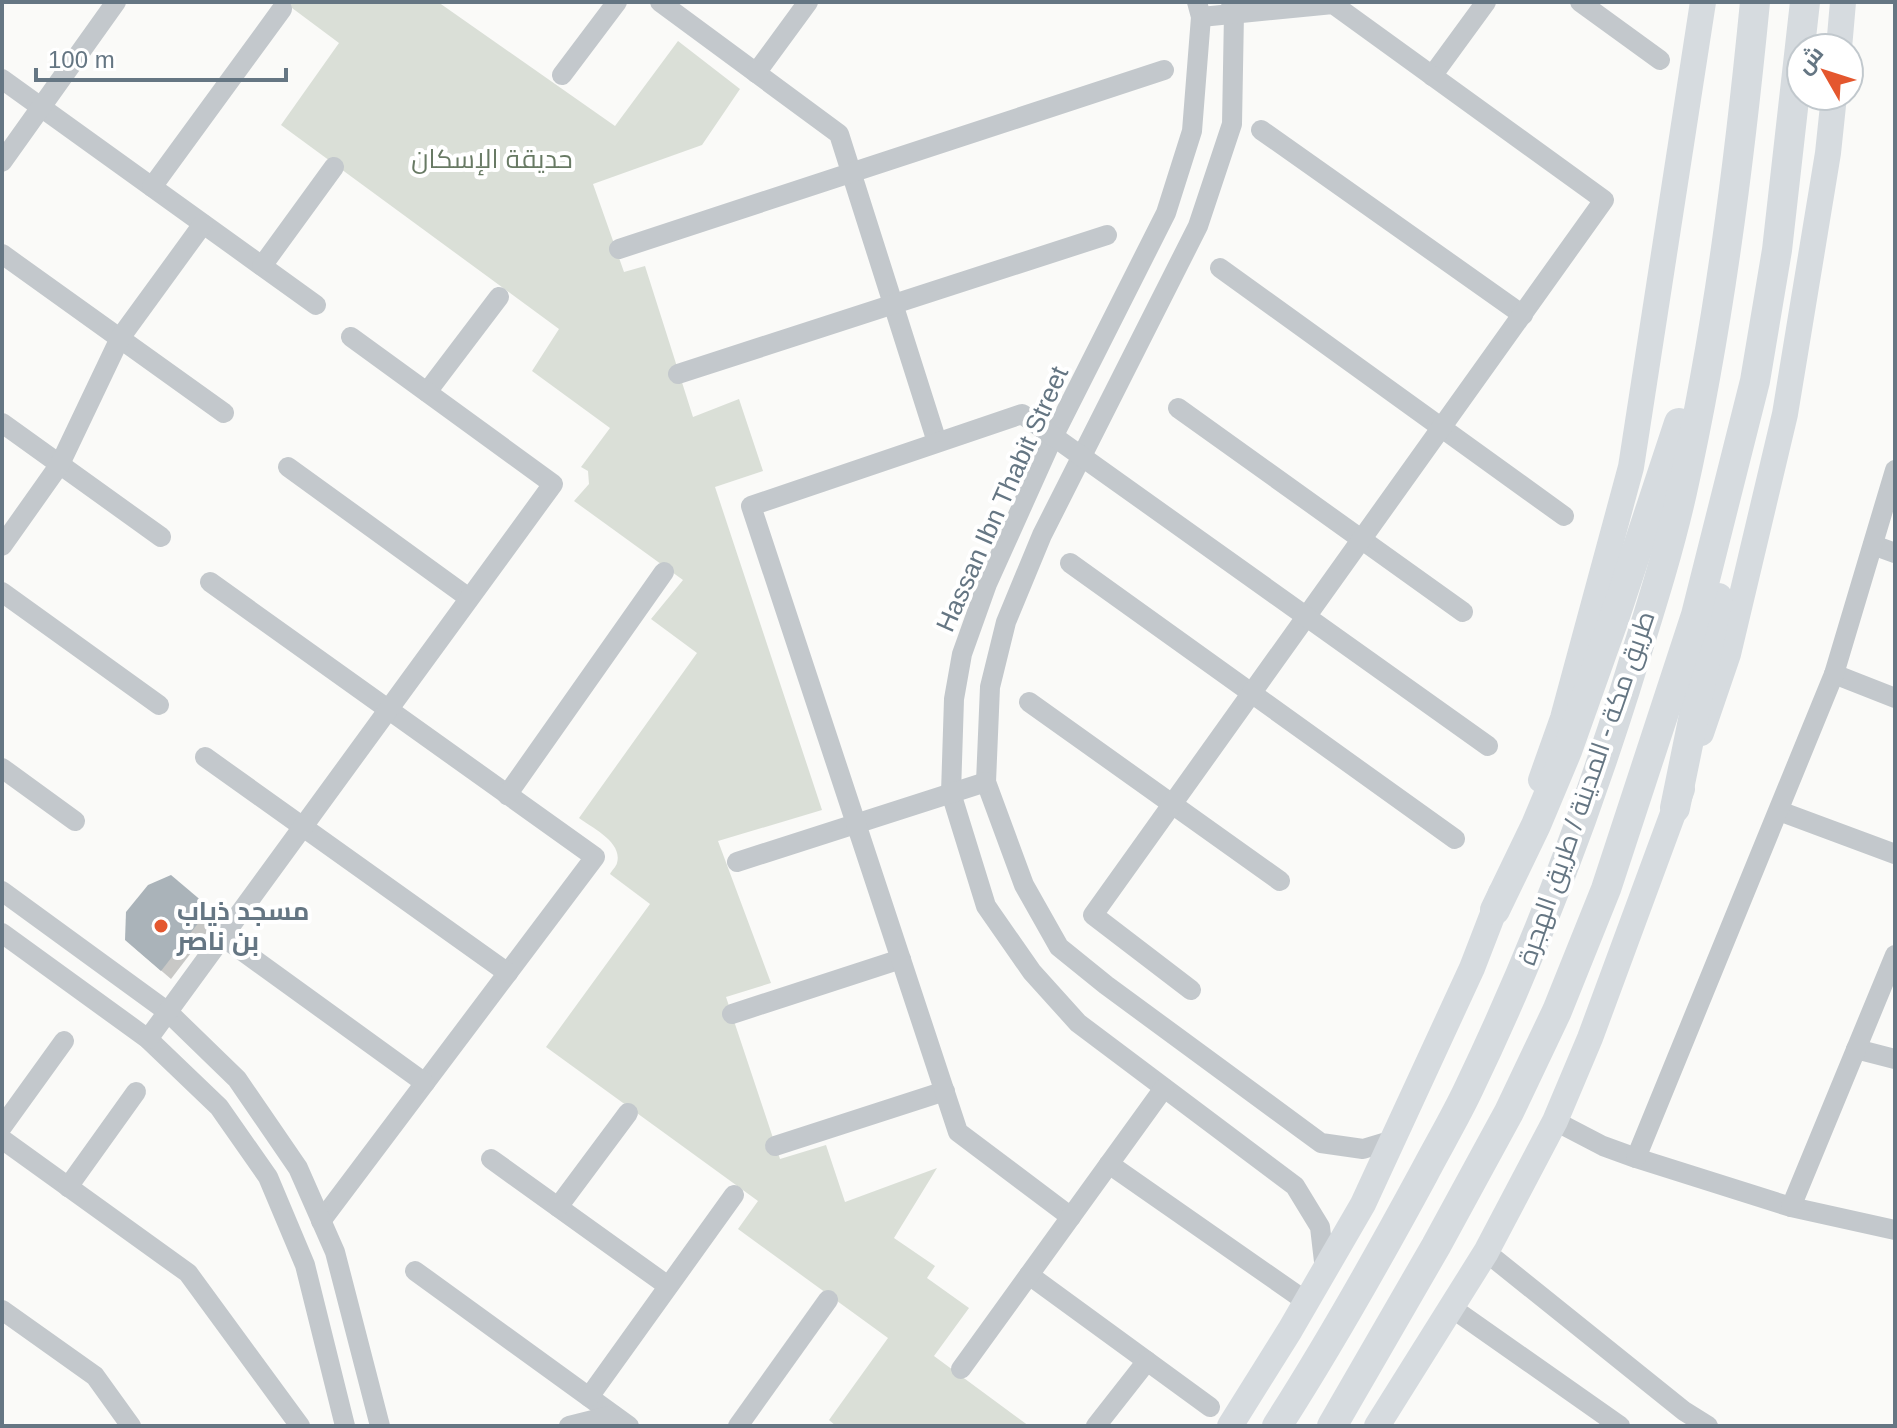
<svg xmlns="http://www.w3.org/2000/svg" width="1897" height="1428" font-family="Arial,Cairo,sans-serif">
  <rect width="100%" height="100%" fill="#fafaf8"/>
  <path fill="#dadfd7" d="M284,2H438L615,126L678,41L740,89L702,145L593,184L624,272L645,266L693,417L739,399L763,471L715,487L822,810L718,841L771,983L726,997L780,1159L826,1145L845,1202L937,1168L894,1238L935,1266L927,1278L969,1308L934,1356L1029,1426H836L829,1420L888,1338L738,1229L758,1201L546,1047L650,904L610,874C612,870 616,867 617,863C623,842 592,828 579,818L697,653L651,619L683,580L574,501L589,484L588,471L581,467L610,428L532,371L559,329L281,125L339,43Z"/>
  <polygon fill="#0003" points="208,910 217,919 171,979 136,949"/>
  <polygon fill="#aab3b9" points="171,875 210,908 161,971 125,940 126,912 148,885"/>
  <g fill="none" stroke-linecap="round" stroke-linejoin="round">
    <g stroke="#c3c8cc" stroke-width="20">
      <polyline points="660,2 839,134 937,442"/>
      <polyline points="1197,2 1201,17 1192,131 1166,213 1054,435 987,584 962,654 954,699 951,793 986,906 1032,972 1078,1023 1295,1186 1320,1227 1325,1270"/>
      <polyline points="1231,2 1234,13 1232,124 1198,226 1042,535 1006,622 990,687 986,782 1024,885 1059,947 1106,985 1321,1143 1363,1149 1393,1140"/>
      <polyline points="1580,2 1660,60"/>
      <polyline points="756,73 808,2"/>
      <polyline points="562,75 617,2"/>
      <polyline points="1432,76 1486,2"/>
      <polyline points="2,79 316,305"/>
      <polyline points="1261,130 1523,315"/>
      <polyline points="2,162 116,2"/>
      <polyline points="152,187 282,9"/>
      <polyline points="619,249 1164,70"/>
      <polyline points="2,254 224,413"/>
      <polyline points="262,266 334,167"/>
      <polyline points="1220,268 1564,516"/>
      <polyline points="678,374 1107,235"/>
      <polyline points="427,392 499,297"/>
      <polyline points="1178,408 1463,612"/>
      <polyline points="2,423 161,537"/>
      <polyline points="288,467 469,598"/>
      <polyline points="1873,545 1895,553"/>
      <polyline points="2,546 60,464 120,338 203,224"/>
      <polyline points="1070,563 1455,839"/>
      <polyline points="210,582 595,857 321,1221"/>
      <polyline points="2,592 159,705"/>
      <polyline points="1834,674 1895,698"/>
      <polyline points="1029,702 1280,881"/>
      <polyline points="205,757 508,973"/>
      <polyline points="2,768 75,821"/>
      <polyline points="507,795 664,572"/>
      <polyline points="1779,811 1895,854"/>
      <polyline points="737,862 986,782"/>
      <polyline points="2,891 168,1012 237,1079 298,1168 335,1252 380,1426"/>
      <polyline points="2,933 148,1039 219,1107 268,1177 305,1265 345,1426"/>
      <polyline points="223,937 425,1083"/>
      <polyline points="1191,990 1093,915 1604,200 1333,4 1201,17"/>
      <polyline points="732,1014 901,959"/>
      <polyline points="148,1039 553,484 351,337"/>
      <polyline points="1856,1049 1895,1059"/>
      <polyline points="1555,1121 1603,1146 1636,1158 1791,1207 1895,1230"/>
      <polyline points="2,1127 64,1041"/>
      <polyline points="2,1139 188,1273 300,1426"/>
      <polyline points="775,1146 945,1091"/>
      <polyline points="1636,1158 1834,674 1895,470"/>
      <polyline points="491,1159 668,1286"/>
      <polyline points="1109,1164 1307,1302"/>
      <polyline points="68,1187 136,1092"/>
      <polyline points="558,1207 628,1113"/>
      <polyline points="1791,1207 1895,955"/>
      <polyline points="1071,1217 958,1132 751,506 1022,414 1488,746"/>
      <polyline points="1486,1252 1684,1411 1708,1426"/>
      <polyline points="415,1271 629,1426"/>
      <polyline points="1029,1275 1210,1407"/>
      <polyline points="1452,1308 1620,1426"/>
      <polyline points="2,1310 95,1376 131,1426"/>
      <polyline points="961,1369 1164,1088"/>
      <polyline points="589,1397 734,1195"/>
      <polyline points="569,1426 613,1415"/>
      <polyline points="738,1426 828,1300"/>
      <polyline points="1096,1426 1147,1361"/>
    </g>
    <g stroke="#d6dbdf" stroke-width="26">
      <polyline points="1839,48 1843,2"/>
      <polyline points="1701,733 1728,654 1785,414 1828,153 1834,96"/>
      <polyline points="1541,780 1563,718 1631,467 1703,2"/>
      <polyline points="1230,1426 1290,1330 1363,1204 1472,968 1501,893"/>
      <polyline points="1377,1426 1486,1252 1555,1121 1590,1038 1682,789"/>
    </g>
    <g stroke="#d6dbdf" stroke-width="30">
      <polyline points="1675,808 1718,598"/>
      <polyline points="1495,910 1536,825 1567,751 1615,616 1679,423"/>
      <path d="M1277,1426C1329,1345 1377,1260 1423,1175C1438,1146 1455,1118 1469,1088C1531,959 1582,826 1625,690C1645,625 1667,559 1682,492C1718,331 1739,166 1755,2"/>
      <polyline points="1332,1426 1436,1246 1509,1112 1557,1011 1606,889 1696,615 1755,381 1777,250 1805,2"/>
    </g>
  </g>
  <circle fill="#e4572e" stroke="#fff" stroke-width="3" cx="161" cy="926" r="8"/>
  <g text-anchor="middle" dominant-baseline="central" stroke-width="8" stroke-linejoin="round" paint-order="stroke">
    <g font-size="26" fill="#687a64" stroke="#fff">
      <text x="492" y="159">حديقة الإسكان</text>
    </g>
    <g font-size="26" fill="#657683" stroke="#fff">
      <text transform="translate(1002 499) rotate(-66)">Hassan Ibn Thabit Street</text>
      <text transform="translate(1586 788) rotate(-71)">طريق مكة - المدينة / طريق الهجرة</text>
    </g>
    <g font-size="26" font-weight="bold" fill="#657683" stroke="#fff" text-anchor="start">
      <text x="177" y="911">مسجد ذياب<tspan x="177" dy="30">بن ناصر</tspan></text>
    </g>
  </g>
  <rect width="1897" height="1428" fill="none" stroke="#657683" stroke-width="8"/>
  <g transform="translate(1825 72) rotate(309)"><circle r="38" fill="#ffffff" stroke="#c1c8cd" stroke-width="2"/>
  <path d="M0-6L14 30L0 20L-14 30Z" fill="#e4572e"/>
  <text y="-12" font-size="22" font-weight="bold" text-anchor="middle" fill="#657683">ش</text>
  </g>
  <path d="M36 68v12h250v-12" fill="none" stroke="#657683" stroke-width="4"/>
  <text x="48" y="68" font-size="24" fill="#657683" stroke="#ffffff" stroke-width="6" paint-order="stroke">100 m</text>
</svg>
